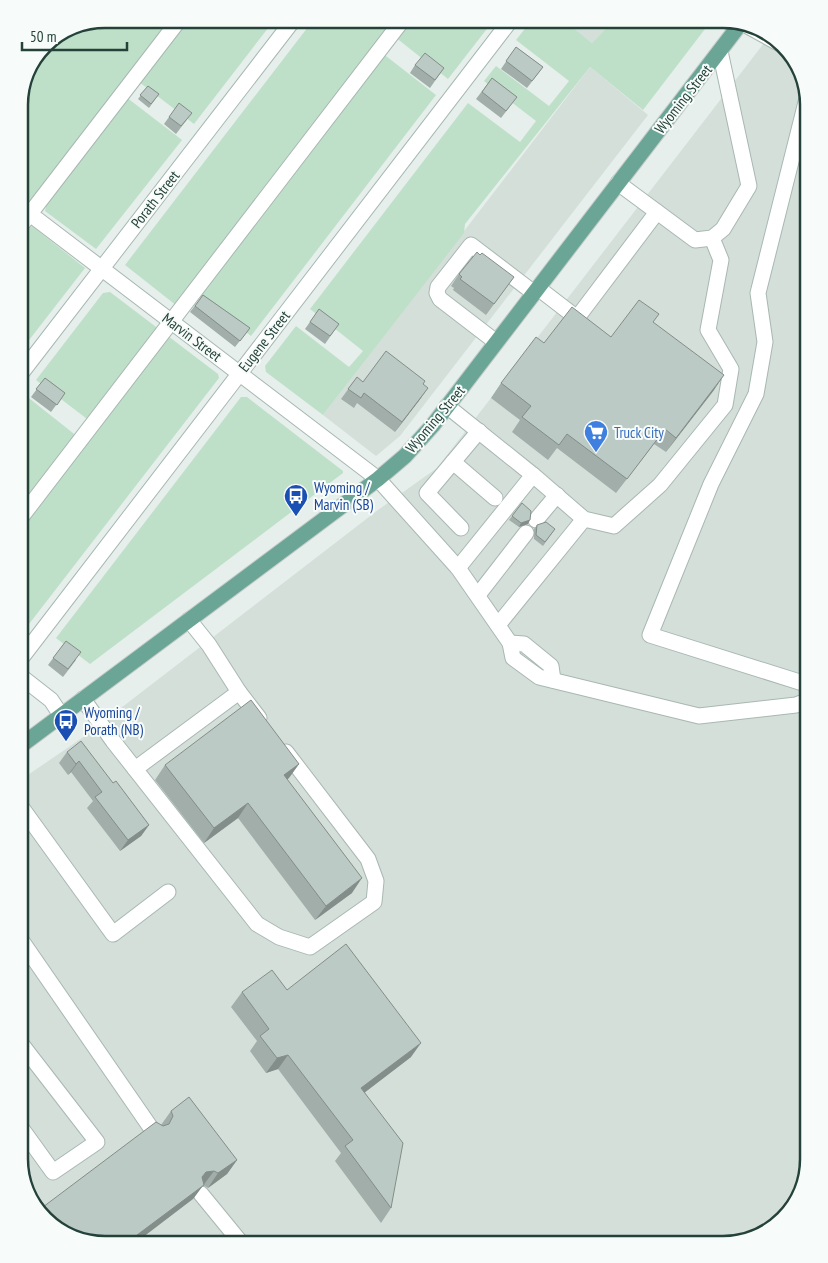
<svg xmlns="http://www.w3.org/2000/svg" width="828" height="1263" font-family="'PT Sans Narrow',sans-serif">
  <rect width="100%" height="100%" fill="#e6efeb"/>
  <g fill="#d4dfda">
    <polygon points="564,20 614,20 592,43"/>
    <polygon points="771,34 798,62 809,105 809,1137 797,1202 766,1233 723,1244 99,1244 57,1230 30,1201 19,1158 19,781 82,738 378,510 437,468"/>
    <polygon points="590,67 648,115 400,436 376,456 323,415"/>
  </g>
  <g fill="#bfe0c8">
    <polygon points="692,19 705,29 643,110 590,67 465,224 464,233 323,415 266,372 265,366 296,326 349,367 363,351 310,309 468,103 520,142 536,121 484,81 496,66 549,106 569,81 516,40 531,21 564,20 592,43 614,20"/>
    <polygon points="493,21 448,79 390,33 377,49 436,95 251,336 192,291 177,306 125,265 311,23"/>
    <polygon points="272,23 194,124 139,82 183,24"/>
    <polygon points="167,24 19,216 19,99 44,44 72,25"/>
    <polygon points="126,97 182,140 96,249 45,211 47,202"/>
    <polygon points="32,226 85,268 19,353 19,240"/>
    <polygon points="110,292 218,374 219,378 19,637 19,402 25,395 83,441 95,425 36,380 103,293"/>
    <polygon points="241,397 247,397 343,471 343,473 90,664 56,638"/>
  </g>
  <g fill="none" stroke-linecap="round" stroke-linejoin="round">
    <g stroke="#a8b8b2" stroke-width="17">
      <g id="minor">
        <polyline points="744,24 782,45"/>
        <polyline points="807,98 758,293 765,342 756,394 711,484 650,635 809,685"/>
        <polyline points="618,183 695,240 712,238 723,229 749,186 720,51"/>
        <polyline points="30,214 378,479 458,568 510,643 513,658 539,677 699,716 796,705 809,700"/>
        <polyline points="19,228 176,24"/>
        <polyline points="538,288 577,318 657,212"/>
        <polyline points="496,342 440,299 437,293 438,287 471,245 534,293"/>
        <polyline points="19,376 291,23"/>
        <polyline points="447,406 533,475 458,568"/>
        <polyline points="453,462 495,498"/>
        <polyline points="533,475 584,519 614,526 660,485 725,405 731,369 708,330 721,260 712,238"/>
        <polyline points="19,520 401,22"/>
        <polyline points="536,520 557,495"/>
        <polyline points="461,528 427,493 479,431"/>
        <polyline points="478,595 526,533"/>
        <polyline points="189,620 209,645 239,692"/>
        <polyline points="498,625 584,519"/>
        <polyline points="510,643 524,644 551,666 553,680"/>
        <polyline points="19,661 510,21"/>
        <polyline points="19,675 51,700 61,715"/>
        <polyline points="83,699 113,741 257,924 279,937 310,947 374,902 376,881 368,859 286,752"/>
        <polyline points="135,769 239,692 259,718"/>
        <polyline points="19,804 113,934 168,892"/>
        <polyline points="19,937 153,1131"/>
        <polyline points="19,1125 53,1172 97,1142 19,1041"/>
        <polyline points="201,1194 242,1244"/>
      </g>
    </g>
    <g stroke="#c2cac8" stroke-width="17">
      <polyline id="major" points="19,747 378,479 405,456 433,425 741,23"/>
    </g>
    <use href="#minor" stroke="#fff" stroke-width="15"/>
    <use href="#major" stroke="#6aa596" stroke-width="15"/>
  </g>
  <g fill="#a1aea9">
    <polygon points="516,47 543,67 527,88 501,69"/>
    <polygon points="415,65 444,68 430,88 410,73"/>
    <polygon points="492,78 517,97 501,118 476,99"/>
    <polygon points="148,86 159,94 149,108 138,99"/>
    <polygon points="192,113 176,134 164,124 169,117"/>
    <polygon points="459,274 514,277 486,315 453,290 454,288 451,286"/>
    <polygon points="203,295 250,328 235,347 190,312"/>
    <polygon points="319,309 339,324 325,344 305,329"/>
    <polygon points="653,322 714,390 666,452 654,444 616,493 557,448 548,460 512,432 520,420 491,398 501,383 611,337"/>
    <polygon points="357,377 363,382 423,384 421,398 395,432 357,403 354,408 341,399"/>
    <polygon points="45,378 65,393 51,412 31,397"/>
    <polygon points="522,503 528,524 519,527 509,520"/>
    <polygon points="537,525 555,529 543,546 534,539 534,529"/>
    <polygon points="66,641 76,660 63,677 48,665"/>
    <polygon points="67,752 113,783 149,825 141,836 120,851 87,808 93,801 71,772 68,775 59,763"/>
    <polygon points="299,764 287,780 352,893 315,920 238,818 204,843 155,780 165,765"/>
    <polygon points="287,990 411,1057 365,1092 391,1208 381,1223 335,1161 341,1153 278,1069 266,1073 250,1051 257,1041 231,1007 242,992"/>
    <polygon points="171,1111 237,1160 227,1174 208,1188 203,1185 193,1199 161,1125"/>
  </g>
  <g fill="#838d89">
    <polygon points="724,375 714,390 666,452 676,438"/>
    <polygon points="428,388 421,398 395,432 402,422"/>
    <polygon points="530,520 528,524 519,527 521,523"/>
    <polygon points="79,761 71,772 68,775 76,764"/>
    <polygon points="299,764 289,778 274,790 284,775"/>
    <polygon points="248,803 238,818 204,843 214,828"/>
    <polygon points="149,825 141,836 120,851 128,840"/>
    <polygon points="362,878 352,893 315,920 326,906"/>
    <polygon points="421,1043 411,1057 351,1103 361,1088"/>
    <polygon points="288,1055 278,1069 266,1073 277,1058"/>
    <polygon points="237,1160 227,1174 208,1188 218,1173"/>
    <polygon points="214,1171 193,1199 134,1244 125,1244 195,1186 206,1172"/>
  </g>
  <g fill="#bbcac4" stroke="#838d89">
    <polygon points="516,47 543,67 532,81 506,61"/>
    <polygon points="425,53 444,68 435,80 415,65"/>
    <polygon points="492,78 517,97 506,111 482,92"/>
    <polygon points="148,86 159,94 151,104 140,95"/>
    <polygon points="179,103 192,113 181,126 169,117"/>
    <polygon points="477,252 480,255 482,253 514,277 494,304 460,279 462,277 459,274"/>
    <polygon points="203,295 250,328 240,341 195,306"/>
    <polygon points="639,300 659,314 653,322 724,375 676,438 665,429 627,479 567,434 559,445 522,417 531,406 501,383 536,337 544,343 572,307 611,337"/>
    <polygon points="319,309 339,324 330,336 310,322"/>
    <polygon points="386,351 425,381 423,384 428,388 402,422 364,393 361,398 348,389 357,377 363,382"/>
    <polygon points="45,378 65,393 57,405 36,389"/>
    <polygon points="522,503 531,511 530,520 521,523 512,516"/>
    <polygon points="546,522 555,529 545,542 536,535 537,525"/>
    <polygon points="66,641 81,652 68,669 53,658"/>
    <polygon points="251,700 299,764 284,775 362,878 326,906 248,803 214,828 165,765"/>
    <polygon points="81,741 113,783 116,781 149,825 128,840 95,797 102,792 79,761 76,764 67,752"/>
    <polygon points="346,944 421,1043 361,1088 403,1143 391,1208 345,1146 353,1140 288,1055 277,1058 260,1036 269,1029 242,992 272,970 287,990"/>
    <polygon points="189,1097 237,1160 218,1173 214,1171 206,1172 202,1177 204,1185 125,1244 99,1244 57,1230 39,1210 156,1122 163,1126 169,1124 173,1116 171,1111"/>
  </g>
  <defs>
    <g id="supermarket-pin" transform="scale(1.25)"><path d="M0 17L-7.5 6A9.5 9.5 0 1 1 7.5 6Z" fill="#3f7fe0" stroke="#f7fbf9"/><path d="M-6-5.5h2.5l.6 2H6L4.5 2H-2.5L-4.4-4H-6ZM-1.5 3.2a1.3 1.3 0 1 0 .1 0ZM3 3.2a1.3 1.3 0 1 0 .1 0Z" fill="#fff"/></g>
    <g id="bus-pin" transform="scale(1.25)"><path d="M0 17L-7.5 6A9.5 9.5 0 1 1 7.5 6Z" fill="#1a4fb4" stroke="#f7fbf9"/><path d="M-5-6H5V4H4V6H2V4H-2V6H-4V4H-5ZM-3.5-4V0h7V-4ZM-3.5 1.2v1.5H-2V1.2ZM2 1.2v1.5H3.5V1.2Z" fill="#fff"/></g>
  </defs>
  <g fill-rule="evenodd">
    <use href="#supermarket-pin" x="596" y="432"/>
    <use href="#bus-pin" x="296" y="496"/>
    <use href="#bus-pin" x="66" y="721"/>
  </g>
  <g text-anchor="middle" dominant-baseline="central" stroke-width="4" stroke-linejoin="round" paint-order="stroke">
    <g font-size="15" fill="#24423a" stroke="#f7fbf9">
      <text transform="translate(683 99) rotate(-52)">Wyoming Street</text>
      <text transform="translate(155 199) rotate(-52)">Porath Street</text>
      <text transform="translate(192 337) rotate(37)">Marvin Street</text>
      <text transform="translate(264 341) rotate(-52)">Eugene Street</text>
      <text transform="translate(435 419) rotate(-50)">Wyoming Street</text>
    </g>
    <g font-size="15" fill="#366cbe" stroke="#f7fbf9" text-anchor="start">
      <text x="614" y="432">Truck City</text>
    </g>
    <g font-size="15" fill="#164399" stroke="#f7fbf9" text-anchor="start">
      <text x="314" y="487">Wyoming /<tspan x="314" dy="17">Marvin (SB)</tspan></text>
      <text x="84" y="712">Wyoming /<tspan x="84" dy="17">Porath (NB)</tspan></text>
    </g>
  </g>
  <path d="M0 0H828V1263H0ZM105 28H723A77 77 0 0 1 800 105V1159A77 77 0 0 1 723 1236H105A77 77 0 0 1 28 1159V105A77 77 0 0 1 105 28Z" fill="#f7fbf9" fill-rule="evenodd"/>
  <path fill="none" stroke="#24423a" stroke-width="2.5" d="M105 28H723A77 77 0 0 1 800 105V1159A77 77 0 0 1 723 1236H105A77 77 0 0 1 28 1159V105A77 77 0 0 1 105 28Z"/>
  <path d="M22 42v8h105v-8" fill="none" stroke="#24423a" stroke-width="2.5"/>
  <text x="30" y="42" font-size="15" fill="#24423a" stroke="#f7fbf9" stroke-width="4" paint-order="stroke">50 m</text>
</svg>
